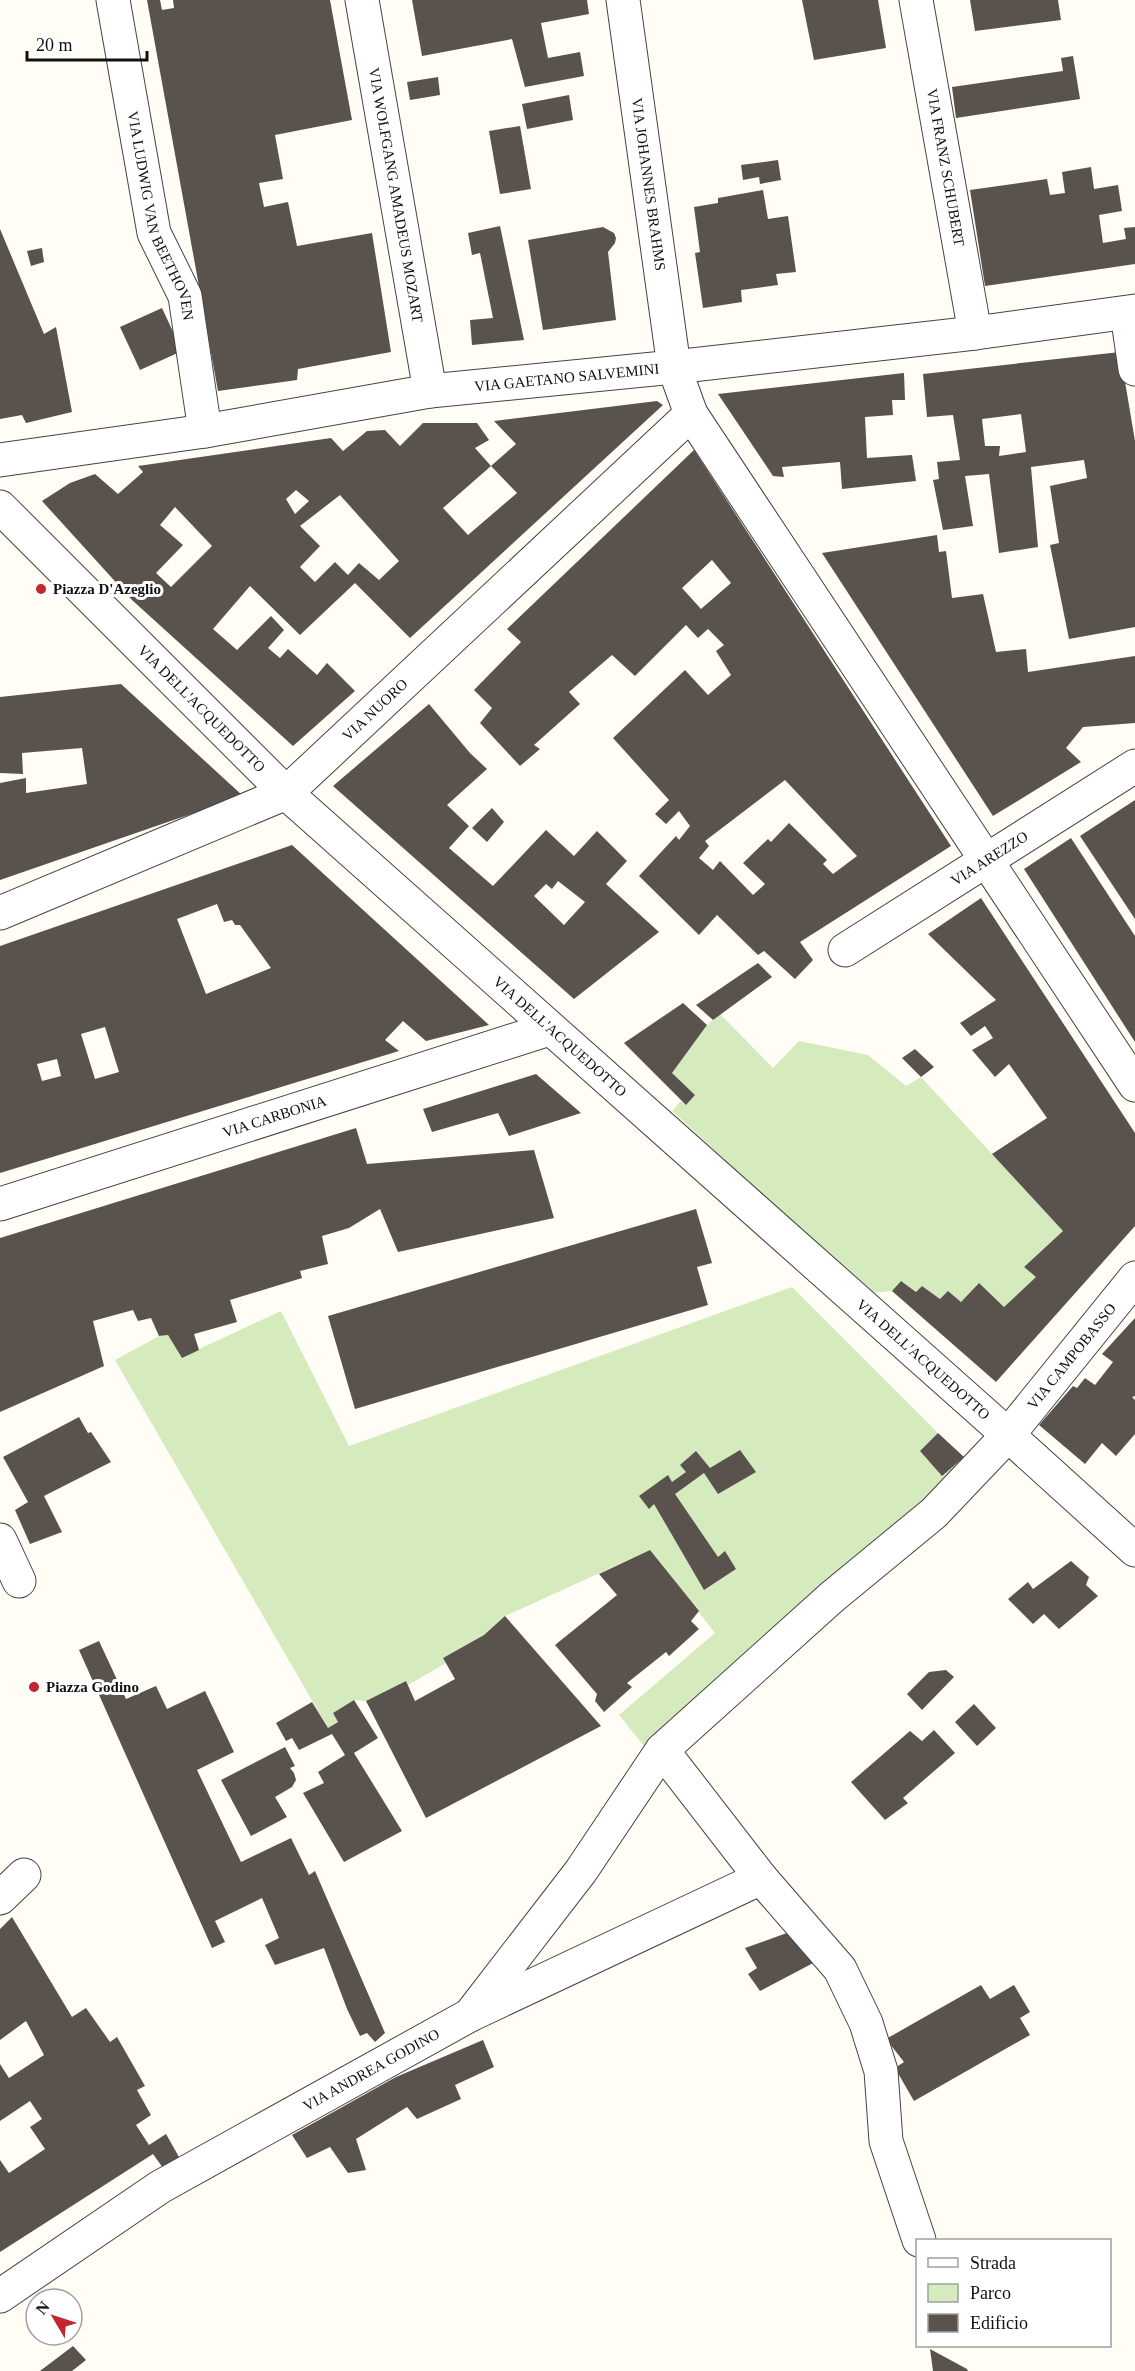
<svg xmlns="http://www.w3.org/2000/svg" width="1135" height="2371" font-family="'Times New Roman',serif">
  <rect width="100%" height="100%" fill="#fffdf5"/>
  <g fill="#d5ebbd">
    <polygon points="720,1014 773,1068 799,1041 868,1055 906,1086 921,1077 1063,1231 1024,1267 1036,1277 1004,1307 979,1283 961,1302 940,1299 922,1286 916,1292 901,1281 892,1291 870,1293 672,1111 681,1101 686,1105 695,1095 672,1073 707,1025"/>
    <polygon points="792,1287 938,1433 920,1451 942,1475 964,1457 972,1465 644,1746 619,1715 715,1633 650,1550 505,1616 484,1635 443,1658 446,1663 408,1685 406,1681 366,1701 354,1700 333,1713 338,1722 328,1728 115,1360 159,1336 168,1335 182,1357 281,1311 349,1446"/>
  </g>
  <g fill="#5a524d" fill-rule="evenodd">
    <polygon points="147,0 160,0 162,10 174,8 173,0 330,0 352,120 275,135 283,179 259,183 264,207 288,202 297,246 372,233 391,352 298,369 297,380 218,391"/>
    <polygon points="412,0 587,0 589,14 541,23 548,58 580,52 584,76 525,87 512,39 422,56"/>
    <polygon points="802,0 878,0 886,48 814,60"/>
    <polygon points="970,0 1058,0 1061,20 975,31"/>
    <polygon points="1073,56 1080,99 956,118 952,87 1063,71 1061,58"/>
    <polygon points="438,77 440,95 410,100 407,82"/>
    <polygon points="569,95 573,120 527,129 522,104"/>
    <polygon points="520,126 531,189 500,194 489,131"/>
    <polygon points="778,160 781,180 760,184 759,177 743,180 741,165"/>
    <polygon points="1091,167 1094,189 1118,185 1122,211 1099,215 1103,243 1126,239 1124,228 1135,227 1135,264 985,286 970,190 1047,179 1050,195 1065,193 1062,172"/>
    <polygon points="763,190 768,219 788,216 796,272 776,274 778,285 741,290 742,302 703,308 695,253 700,252 694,207 718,203 718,198"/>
    <polygon points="500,226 524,340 472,345 470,320 493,318 480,253 472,255 468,233"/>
    <polygon points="603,227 614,233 616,238 615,243 608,252 616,320 543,330 528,240"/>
    <polygon points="0,229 44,334 56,327 72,412 26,423 22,415 0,419"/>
    <polygon points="42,248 44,262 31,266 27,251"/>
    <polygon points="162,308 182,351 140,370 120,327"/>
    <path d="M1120,352L1135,441V627L1069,639L1050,545L1059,543L1050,486L1087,478L1084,460L1031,467L1038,547L999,553L989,474L965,476L973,526L943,530L933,480L939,479L937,462L960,460L953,415L927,417L923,374ZM1021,414L1026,452L999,456L1000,446H985L982,419Z"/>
    <polygon points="904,373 905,400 892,400 893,415 865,417 867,458 912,455 916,481 842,489 840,462 782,467 784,477 773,476 718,394"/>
    <path d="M657,401L663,405L410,638L355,583L300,635L250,586L213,629L237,650L271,616L284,630L268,648L280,658L288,649L317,675L327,663L355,691L293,746L132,600L42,501L70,483L95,474L118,494L143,472L138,466L331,438L343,451L367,431L385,430L400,446L423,423H477L489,440L475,448L491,466L443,508L468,535L517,493L491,466L516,444L494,421ZM296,490L309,501L295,514L286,499ZM340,495L399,561L379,580L359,563L348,575L335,562L315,582L300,567L320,546L300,526ZM175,507L212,546L171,587L156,573L183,545L160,525Z"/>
    <path d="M694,450L951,846L800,942L813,960L795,979L764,951L758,955L717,915L699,935L639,876L676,836L679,840L690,826L679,811L666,824L655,814L669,800L613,738L685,670L708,695L731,675L716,651L724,645L708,629L698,638L686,625L635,676L612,655L569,692L580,704L534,745L540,749L520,766L480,723L492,708L474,690L521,642L507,629ZM712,560L731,583L701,609L682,588ZM785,780L857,856L833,874L823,864L827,860L789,823L771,842L768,839L743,863L765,884L753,895L720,861L713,870L699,858L709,846L705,841Z"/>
    <polygon points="937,535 939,552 946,551 952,598 983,594 996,652 1026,649 1028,672 1135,656 1135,723 1083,727 1066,748 1081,762 993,816 822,553"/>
    <polygon points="121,684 243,796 0,880 0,783 26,778 26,793 87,784 82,748 22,753 23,774 0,773 0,697"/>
    <path d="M429,704L470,753L487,769L447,805L469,826L449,848L493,886L546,830L574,856L597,831L627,861L606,884L659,932L574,999L333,786ZM558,881L585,902L564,925L534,896L546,884L552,889Z"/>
    <polygon points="1135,800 1135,919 1080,836"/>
    <polygon points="492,808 504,822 487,842 472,828"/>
    <polygon points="1071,838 1135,936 1135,1042 1024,869"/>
    <path d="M292,845L489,1025L426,1041L403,1021L385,1040L399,1051L0,1173V946ZM217,904L224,922L232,920L235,925H240L271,968L206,994L177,919ZM105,1027L119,1072L95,1079L81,1034ZM57,1059L61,1076L42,1081L37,1064Z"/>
    <polygon points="981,898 1135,1133 1135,1226 996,1382 892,1291 901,1281 916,1292 922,1286 940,1299 948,1291 961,1302 979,1283 1004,1307 1036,1277 1024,1267 1063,1231 992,1154 1047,1118 1009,1064 995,1077 972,1050 993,1038 985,1026 971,1036 960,1023 996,1000 928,934"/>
    <polygon points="758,963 772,977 713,1020 696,1005"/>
    <polygon points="683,1003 707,1025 672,1073 695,1095 686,1105 624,1043"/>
    <polygon points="915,1049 934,1067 921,1077 902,1058"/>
    <polygon points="536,1074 581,1113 509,1136 498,1113 432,1132 423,1109"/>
    <polygon points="356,1128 367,1164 534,1150 554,1218 398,1252 380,1209 349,1228 322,1236 328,1264 300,1271 302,1278 230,1300 237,1322 194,1334 199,1350 182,1358 168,1335 159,1336 151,1318 138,1321 133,1310 93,1321 104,1366 0,1412 0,1238"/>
    <polygon points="696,1209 712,1263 697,1267 708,1305 355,1409 328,1316"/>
    <polygon points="1135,1318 1135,1396 1132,1397 1135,1400 1135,1434 1116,1456 1102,1443 1085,1464 1039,1425 1073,1386 1077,1388 1085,1378 1095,1385 1113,1362 1102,1354"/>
    <polygon points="79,1417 88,1433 91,1432 111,1462 44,1496 62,1532 30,1544 15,1510 28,1502 3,1457"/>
    <polygon points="938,1433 964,1457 942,1476 920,1451"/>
    <polygon points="740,1450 756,1472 718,1494 704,1473 675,1494 718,1557 725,1551 736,1569 704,1590 654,1504 649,1509 639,1496 668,1475 672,1482 686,1472 680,1465 696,1451 710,1468"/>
    <polygon points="650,1550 699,1611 691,1621 699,1629 669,1656 666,1652 627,1683 632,1687 604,1712 595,1701 597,1694 555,1645 617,1595 599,1574"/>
    <polygon points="1071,1561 1089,1577 1086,1585 1098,1596 1059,1629 1044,1614 1033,1624 1008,1599 1028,1582 1033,1589"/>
    <polygon points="505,1616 601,1726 426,1818 366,1701 406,1681 415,1701 455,1679 443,1658 484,1635"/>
    <polygon points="99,1641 126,1699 156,1686 167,1709 205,1691 234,1752 197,1770 241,1862 291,1838 309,1875 315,1871 385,2033 375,2042 367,2033 360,2036 347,2009 324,1948 275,1965 265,1945 279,1938 262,1898 215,1921 225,1942 212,1948 79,1650"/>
    <polygon points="946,1670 954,1677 922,1710 907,1694 929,1672"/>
    <polygon points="354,1700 378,1738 354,1753 402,1831 344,1862 303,1793 324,1783 318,1772 345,1755 332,1734 299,1750 292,1738 286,1741 276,1723 312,1702 328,1728 338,1722 333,1713"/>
    <polygon points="974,1704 996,1728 977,1746 955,1722"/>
    <polygon points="934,1730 955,1753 903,1798 908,1803 885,1820 851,1782 910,1731 922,1741"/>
    <polygon points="285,1747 295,1766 290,1768 294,1773 296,1780 292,1787 275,1797 287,1817 251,1836 221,1780"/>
    <polygon points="12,1917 72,2017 86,2008 110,2042 117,2037 145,2086 137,2090 151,2115 136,2125 149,2145 166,2134 179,2157 163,2168 153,2154 0,2252 0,2160 9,2173 45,2149 30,2127 42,2119 30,2101 0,2121 0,2064 9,2078 44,2055 26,2021 0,2040 0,1929"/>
    <polygon points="795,1930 817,1961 760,1991 748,1974 757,1968 745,1948"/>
    <polygon points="981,1985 990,1999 1014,1985 1030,2012 1020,2018 1030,2035 914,2101 895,2068 904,2062 886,2039"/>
    <polygon points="483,2040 494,2067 455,2085 461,2099 417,2119 407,2107 356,2139 366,2170 348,2173 330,2147 307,2158 292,2135 396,2077"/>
    <polygon points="73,2346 86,2360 72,2371 40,2371"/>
    <polygon points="930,2349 967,2369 968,2371 933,2371"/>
  </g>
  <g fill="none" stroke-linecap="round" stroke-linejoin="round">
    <g stroke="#444" stroke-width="35">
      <g id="minor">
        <path id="s1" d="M113,0L154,233L185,296L205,431"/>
        <path id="s2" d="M362,0L430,391"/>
        <path id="s3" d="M623,0L674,367L691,414L1135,1085"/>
        <path id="s4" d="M916,0L975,333"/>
        <polyline points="1127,313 1135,369"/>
        <path id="s5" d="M0,460L205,431L430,391L674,367L975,333L1135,311"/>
        <path id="s6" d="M0,507L286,793L1008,1435L1135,1550"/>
        <path id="s7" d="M0,913L286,793L691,414"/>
        <path id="s8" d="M845,950L1135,766"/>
        <path id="s9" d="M0,1204L549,1029"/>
        <polyline points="0,1540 19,1581"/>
        <polyline points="662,1750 761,1878 840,1969 866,2023 881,2071 886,2141 919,2240"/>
        <polyline points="0,1898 24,1875"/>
        <path id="s10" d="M470,2015L581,1871L662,1750L832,1597L934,1513L1008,1435L1135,1278"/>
        <path id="s11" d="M0,2296L160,2187L470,2015L761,1878"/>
      </g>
    </g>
    <use href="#minor" stroke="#fff" stroke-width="33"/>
  </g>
  <g fill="#c4262e" stroke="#fff" stroke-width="2">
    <circle cx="41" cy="589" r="6"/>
    <circle cx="34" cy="1687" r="6"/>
  </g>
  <g text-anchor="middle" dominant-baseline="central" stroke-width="6" stroke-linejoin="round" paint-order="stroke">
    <g font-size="15" fill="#111" stroke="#fff">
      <text stroke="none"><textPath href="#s4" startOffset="170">VIA FRANZ SCHUBERT</textPath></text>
      <text stroke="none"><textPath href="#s3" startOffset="186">VIA JOHANNES BRAHMS</textPath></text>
      <text stroke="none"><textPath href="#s2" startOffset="198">VIA WOLFGANG AMADEUS MOZART</textPath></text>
      <text stroke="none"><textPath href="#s1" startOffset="222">VIA LUDWIG VAN BEETHOVEN</textPath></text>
      <text stroke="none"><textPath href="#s5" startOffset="573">VIA GAETANO SALVEMINI</textPath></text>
      <text stroke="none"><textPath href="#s6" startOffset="285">VIA DELL'ACQUEDOTTO</textPath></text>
      <text stroke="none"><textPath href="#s7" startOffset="432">VIA NUORO</textPath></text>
      <text stroke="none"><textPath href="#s8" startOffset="171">VIA AREZZO</textPath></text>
      <text stroke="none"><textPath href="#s6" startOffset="771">VIA DELL'ACQUEDOTTO</textPath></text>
      <text stroke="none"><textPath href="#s9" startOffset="288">VIA CARBONIA</textPath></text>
      <text stroke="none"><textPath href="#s10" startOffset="897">VIA CAMPOBASSO</textPath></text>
      <text stroke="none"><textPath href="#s6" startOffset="1257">VIA DELL'ACQUEDOTTO</textPath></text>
      <text stroke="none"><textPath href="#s11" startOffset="435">VIA ANDREA GODINO</textPath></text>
    </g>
    <g font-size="15" font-weight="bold" fill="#111" stroke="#fff" text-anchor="start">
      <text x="53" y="589">Piazza D'Azeglio</text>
      <text x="46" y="1687">Piazza Godino</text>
    </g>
  </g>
  <rect x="916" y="2239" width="195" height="108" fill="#ffffff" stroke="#a0a0a0" stroke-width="1.5"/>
  <rect x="928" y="2258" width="30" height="9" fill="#ffffff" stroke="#a0a0a0" stroke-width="1.5"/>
  <text x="970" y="2269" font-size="18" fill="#111111">Strada</text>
  <rect x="928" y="2284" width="30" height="18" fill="#d5ebbd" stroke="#a0a0a0" stroke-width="1.5"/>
  <text x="970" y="2299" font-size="18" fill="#111111">Parco</text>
  <rect x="928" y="2314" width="30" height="18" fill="#5a524d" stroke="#a0a0a0" stroke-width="1.5"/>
  <text x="970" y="2329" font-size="18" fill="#111111">Edificio</text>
  <g transform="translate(54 2317) rotate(309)"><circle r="28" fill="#ffffff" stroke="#a0a0a0" stroke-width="1.5"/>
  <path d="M0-4.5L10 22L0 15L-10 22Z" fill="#c4262e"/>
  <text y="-9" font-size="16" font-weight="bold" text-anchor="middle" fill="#111111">N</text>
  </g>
  <path d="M27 51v9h120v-9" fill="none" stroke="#111111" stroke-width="3"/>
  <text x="36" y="51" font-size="18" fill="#111111" stroke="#ffffff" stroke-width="4.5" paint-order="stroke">20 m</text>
</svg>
